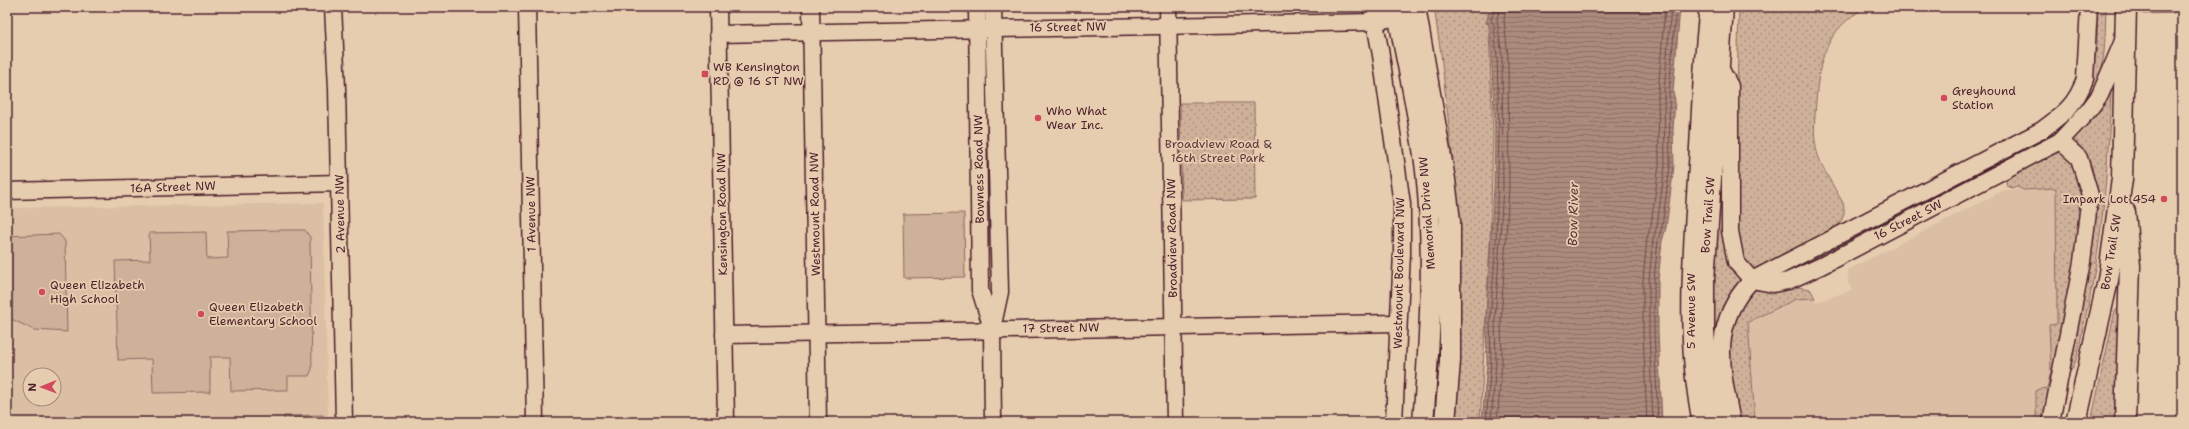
<svg xmlns="http://www.w3.org/2000/svg" width="2189" height="429" font-family="'Shantell Sans',sans-serif">
  <defs>
    <pattern id="green-dots" width="8" height="8" patternUnits="userSpaceOnUse"><rect width="8" height="8" fill="#ceb199"/><path d="M2 2h.1M6 6h.1" fill="none" stroke="#a98f7d" stroke-width="1.8" stroke-linecap="round"/></pattern>
    <pattern id="water-rules" width="6" height="5" patternUnits="userSpaceOnUse"><rect width="6" height="5" fill="#ab8b7c"/><path d="M0 2.5h6" fill="none" stroke="#8d7166"/></pattern>
  </defs>
  <rect width="100%" height="100%" fill="#e7cdaf"/>
  <filter id="ink" filterUnits="userSpaceOnUse"><feTurbulence type="fractalNoise" baseFrequency=".025" numOctaves="2"/><feDisplacementMap in="SourceGraphic" scale="8" xChannelSelector="R" yChannelSelector="G"/><feConvolveMatrix kernelMatrix="1 2 1 2 8 2 1 2 1" color-interpolation-filters="sRGB"/></filter>
  <g filter="url(#ink)">
    <g fill="#dbbfa5" fill-rule="evenodd">
      <polygon points="2056,187 2057,324 2050,325 2051,371 2047,388 2038,389 2036,391 2036,422 1755,422 1748,322 1796,299 1815,298 1816,302 1852,290 1848,284 1848,270 2004,190"/>
      <path d="M323,203L328,422H7V208ZM30,375H54V399H30Z"/>
    </g>
    <g fill="url(#green-dots)" stroke="#8c6862">
      <polygon points="1434,7 1488,7 1493,133 1490,244 1480,422 1451,422 1459,335 1458,208 1441,54"/>
      <path d="M1739,7H1866C1826,30 1819,58 1816,102C1815,117 1813,132 1816,148C1820,167 1834,186 1843,203C1851,229 1814,241 1796,250C1792,251 1787,251 1784,253C1774,259 1765,266 1756,272L1745,263L1738,239L1736,142Z"/>
      <path d="M2097,7H2106C2105,34 2106,81 2089,103C2080,113 2069,121 2059,130L2056,128L2092,81L2097,45Z"/>
      <polygon points="2142,7 2182,7 2182,13 2143,14"/>
      <path d="M2111,90C2108,170 2102,250 2083,328C2080,341 2078,362 2070,372L2096,195L2092,166L2084,152L2073,137C2090,125 2100,108 2111,90Z"/>
      <polygon points="1180,103 1254,103 1255,199 1182,200"/>
      <polygon points="2059,148 2075,165 2084,196 2071,280 2046,422 2036,422 2036,391 2038,389 2047,388 2051,371 2049,325 2057,324 2056,188 2024,190 2015,186 2013,188 2007,186 2006,181 2009,175"/>
      <polygon points="1718,229 1724,230 1743,281 1713,354 1714,282"/>
      <path d="M1798,287L1810,289L1815,298L1796,299L1748,322L1755,422H1737C1729,370 1717,335 1754,290L1778,291Z"/>
      <polygon points="2120,308 2119,422 2091,422 2115,311"/>
      <polygon points="323,415 323,422 284,422 284,416"/>
    </g>
    <g fill="#ceb199" stroke="#8c6862">
      <polygon points="964,213 965,277 904,278 903,214"/>
      <polygon points="285,230 305,230 310,237 312,369 309,376 288,376 288,390 231,391 230,357 210,357 210,392 153,393 152,359 118,360 115,261 150,260 149,233 206,232 207,259 228,258 227,231"/>
      <polygon points="59,234 65,241 67,332 34,330 7,317 7,236"/>
    </g>
    <polygon fill="url(#water-rules)" stroke="#84605c" points="1491,7 1680,7 1673,92 1675,100 1673,130 1674,166 1666,228 1662,241 1658,281 1658,332 1662,422 1482,422 1487,362 1486,320 1494,187 1495,130 1490,25 1486,23"/>
    <g fill="none" stroke-linecap="round" stroke-linejoin="round">
      <g stroke="#714a4b" stroke-width="1">
        <polyline points="1486,422 1491,362 1490,320 1496,243 1499,130 1497,57 1494,25 1491,20 1495,7"/>
        <polyline points="1491,422 1496,362 1495,320 1503,187 1502,57 1497,19 1500,7"/>
        <polyline points="1497,422 1502,363 1501,321 1509,187 1508,57 1504,20 1506,7"/>
        <polyline points="1647,422 1643,332 1643,280 1647,238 1651,225 1659,165 1658,92 1665,7"/>
        <polyline points="1653,422 1649,332 1649,280 1653,239 1657,226 1665,166 1664,92 1671,7"/>
        <polyline points="1658,422 1654,332 1654,281 1658,240 1662,227 1670,166 1669,92 1676,7"/>
      </g>
      <g stroke="#4a1f2b" stroke-width="19">
        <g id="minor">
          <polyline points="333,7 337,88 344,422"/>
          <polyline points="527,7 535,422"/>
          <polyline points="718,7 726,422"/>
          <polyline points="811,7 818,422"/>
          <polyline points="977,7 980,290 992,328"/>
          <polyline points="993,7 1000,292 992,329 993,422"/>
          <polyline points="1168,7 1175,422"/>
          <polyline points="1372,7 1381,55 1402,204 1402,253 1394,422"/>
          <polyline points="718,34 1375,22 1409,14"/>
          <polyline points="1718,64 1730,86 1730,231 1736,262 1752,280 1773,284 1788,281 1821,266 2060,141 2088,111 2100,95 2123,41"/>
          <polyline points="7,191 339,183"/>
          <polyline points="724,335 1398,323"/>
          <path d="M1701,422C1684,342 1691,261 1696,180C1700,122 1701,64 1708,7"/>
          <path d="M1732,422C1721,368 1710,323 1752,280L2042,130C2063,114 2076,105 2085,79L2089,7"/>
          <polyline points="2051,422 2082,262 2090,195 2079,158 2060,141"/>
        </g>
      </g>
      <g stroke="#4a1f2b" stroke-width="23">
        <g id="major">
          <path d="M1397,7C1406,60 1420,118 1426,171C1435,254 1430,339 1423,422"/>
          <polyline points="1415,7 1445,180 1450,221 1450,361 1445,422"/>
          <polyline points="1717,422 1708,378 1704,332 1704,280 1723,7"/>
          <polyline points="2076,422 2108,280 2122,179 2126,7"/>
          <polyline points="2125,422 2130,266 2125,212"/>
        </g>
      </g>
      <use href="#minor" stroke="#e7cdaf" stroke-width="16"/>
      <use href="#major" stroke="#e7cdaf" stroke-width="20"/>
    </g>
  </g>
  <g fill="#d1495b" stroke="#e7cdaf" stroke-width="1.5">
    <rect x="701" y="70" width="8" height="8" rx="2"/>
    <circle cx="1944" cy="98" r="4"/>
    <circle cx="1038" cy="118" r="4"/>
    <circle cx="2164" cy="199" r="4"/>
    <circle cx="42" cy="292" r="4"/>
    <circle cx="201" cy="314" r="4"/>
  </g>
  <g text-anchor="middle" dominant-baseline="central" stroke-width="3.5" stroke-linejoin="round" paint-order="stroke">
    <g font-size="12" fill="#4a1f2b" stroke="#e7cdaf">
      <text transform="translate(1068 27) rotate(-1)">16 Street NW</text>
      <text transform="translate(979 169) rotate(-91)">Bowness Road NW</text>
      <text transform="translate(173 187) rotate(-2)">16A Street NW</text>
      <text transform="translate(1427 213) rotate(-94)">Memorial Drive NW</text>
      <text transform="translate(340 214) rotate(-91)">2 Avenue NW</text>
      <text transform="translate(531 214) rotate(-91)">1 Avenue NW</text>
      <text transform="translate(722 214) rotate(-91)">Kensington Road NW</text>
      <text transform="translate(815 214) rotate(-91)">Westmount Road NW</text>
      <text transform="translate(1708 215) rotate(-86)">Bow Trail SW</text>
      <text transform="translate(1908 220) rotate(-27)">16 Street SW</text>
      <text transform="translate(1172 238) rotate(-91)">Broadview Road NW</text>
      <text transform="translate(2111 252) rotate(-81)">Bow Trail SW</text>
      <text transform="translate(1399 273) rotate(-89)">Westmount Boulevard NW</text>
      <text transform="translate(1691 311) rotate(-90)">5 Avenue SW</text>
      <text transform="translate(1061 328) rotate(-1)">17 Street NW</text>
    </g>
    <g font-size="12" fill="#4a1f2b" stroke="#e7cdaf" text-anchor="start">
      <text x="713" y="67">WB Kensington<tspan x="713" dy="14">RD @ 16 ST NW</tspan></text>
      <text x="1952" y="91">Greyhound<tspan x="1952" dy="14">Station</tspan></text>
      <text x="1046" y="111">Who What<tspan x="1046" dy="14">Wear Inc.</tspan></text>
      <text x="2156" y="199" text-anchor="end">Impark Lot 454</text>
      <text x="50" y="285">Queen Elizabeth<tspan x="50" dy="14">High School</tspan></text>
      <text x="209" y="307">Queen Elizabeth<tspan x="209" dy="14">Elementary School</tspan></text>
    </g>
    <g font-size="12" fill="#5e353c" stroke="#e7cdaf">
      <text x="1218" y="144">Broadview Road &amp;<tspan x="1218" dy="14">16th Street Park</tspan></text>
    </g>
    <g font-size="13" font-style="italic" fill="#5d353b" stroke="#e7cdaf">
      <text transform="translate(1573 214) rotate(-89)">Bow River</text>
    </g>
  </g>
  <rect width="2189" height="429" fill="none" stroke="#e7cdaf" stroke-width="24"/>
  <rect x="12" y="12" width="2165" height="405" fill="none" stroke="#4a1f2b" stroke-width="1.5" filter="url(#ink)"/>
  <g transform="translate(42 387) rotate(269)"><circle r="19" fill="#e7cdaf" stroke="#a8877a"/>
  <path d="M0-3L7 15L0 10L-7 15Z" fill="#d1495b"/>
  <text y="-6" font-size="11" font-weight="bold" text-anchor="middle" fill="#4a1f2b">N</text>
  </g>
</svg>
